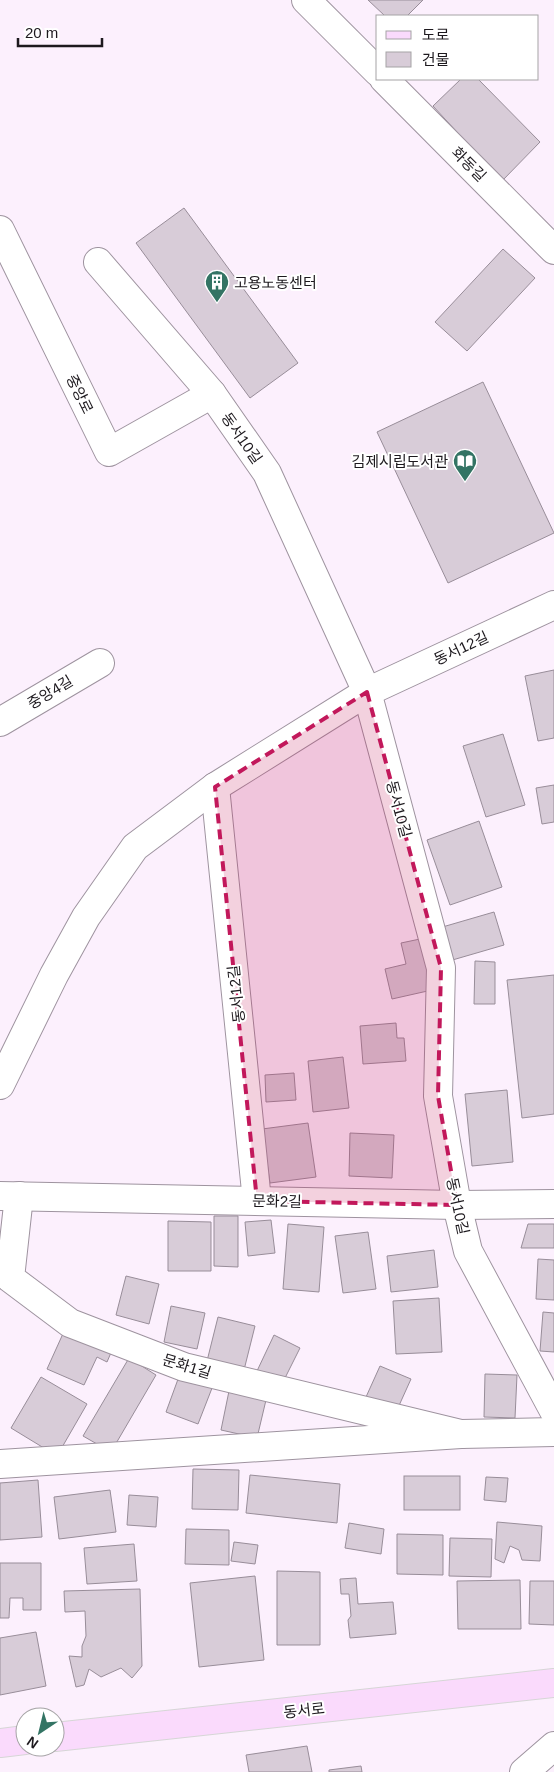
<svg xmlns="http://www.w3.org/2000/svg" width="554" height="1772" font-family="Arial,'Noto Sans KR',sans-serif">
  <rect width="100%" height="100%" fill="#fcf0fd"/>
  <g fill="#d8ccd8" stroke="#988d99">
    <polygon points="368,0 423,0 407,16 385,16"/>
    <polygon points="461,79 478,79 540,142 502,181 433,106"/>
    <polygon points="184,208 298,363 250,398 136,243"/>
    <polygon points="503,249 535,278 467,351 435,322"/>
    <polygon points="483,382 554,533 448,583 377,432"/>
    <polygon points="554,670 554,738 538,741 525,676"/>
    <polygon points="503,734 525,805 486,817 463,746"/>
    <polygon points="554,785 554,822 542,824 536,788"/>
    <polygon points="479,821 502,887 450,905 427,840"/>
    <polygon points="494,912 504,945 449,961 439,928"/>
    <polygon points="420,939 432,990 392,999 385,969 406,964 401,943"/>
    <polygon points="475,961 495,962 495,1004 474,1004"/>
    <polygon points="554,975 554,1114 522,1118 507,980"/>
    <polygon points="396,1023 397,1038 404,1038 406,1061 363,1064 360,1026"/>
    <polygon points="343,1057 349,1108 313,1112 308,1061"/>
    <polygon points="294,1073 296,1100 266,1102 265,1075"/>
    <polygon points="507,1090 513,1162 472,1166 465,1094"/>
    <polygon points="308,1123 316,1177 270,1183 262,1129"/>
    <polygon points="350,1133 394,1135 392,1178 349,1176"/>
    <polygon points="214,1216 238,1216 238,1267 214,1266"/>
    <polygon points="271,1220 275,1253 248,1256 245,1222"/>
    <polygon points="168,1221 211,1222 211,1271 168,1271"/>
    <polygon points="288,1224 324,1227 319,1292 283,1289"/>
    <polygon points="528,1224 554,1224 554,1248 521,1248"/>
    <polygon points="368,1232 376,1289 343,1293 335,1236"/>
    <polygon points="434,1250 438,1287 391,1292 387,1256"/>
    <polygon points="538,1259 554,1260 554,1300 536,1299"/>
    <polygon points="126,1276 159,1284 149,1324 116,1315"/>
    <polygon points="439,1298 442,1352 396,1354 393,1301"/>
    <polygon points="171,1306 205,1313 197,1349 164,1342"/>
    <polygon points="543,1312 554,1313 554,1352 540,1351"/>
    <polygon points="218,1317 255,1326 244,1370 207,1361"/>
    <polygon points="66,1327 113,1348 107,1362 97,1357 84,1385 47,1369"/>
    <polygon points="274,1335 300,1348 282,1384 257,1371"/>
    <polygon points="129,1358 156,1375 111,1452 83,1436"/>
    <polygon points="380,1366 411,1379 397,1410 366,1397"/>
    <polygon points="181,1371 214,1383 198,1424 166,1412"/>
    <polygon points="485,1374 517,1375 515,1418 484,1417"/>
    <polygon points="41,1377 87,1404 57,1456 11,1428"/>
    <polygon points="229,1391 266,1400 257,1438 221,1430"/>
    <polygon points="193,1469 239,1470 238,1510 192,1509"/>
    <polygon points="250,1475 340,1484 337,1523 246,1513"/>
    <rect x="404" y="1476" width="56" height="34"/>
    <polygon points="486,1477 508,1478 506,1502 484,1500"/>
    <polygon points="38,1480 42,1537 0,1540 0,1483"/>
    <polygon points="110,1490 116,1532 59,1539 54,1497"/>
    <polygon points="129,1495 158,1497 156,1527 127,1525"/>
    <polygon points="497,1522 542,1526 540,1561 522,1560 519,1550 510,1546 504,1563 495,1559"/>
    <polygon points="349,1523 384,1529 381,1554 345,1548"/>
    <polygon points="186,1529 229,1530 229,1565 185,1564"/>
    <polygon points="397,1534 443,1535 443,1575 397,1574"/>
    <polygon points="450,1538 492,1539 491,1577 449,1576"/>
    <polygon points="234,1542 258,1545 255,1564 231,1561"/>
    <polygon points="134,1544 137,1581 87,1584 84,1548"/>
    <polygon points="0,1563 41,1563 41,1610 23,1610 23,1598 10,1598 9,1618 0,1618"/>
    <polygon points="277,1571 320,1572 320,1645 277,1645"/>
    <polygon points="255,1576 264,1660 199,1667 190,1583"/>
    <polygon points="356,1578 358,1604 393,1602 396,1634 350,1638 348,1620 351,1616 349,1594 341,1594 340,1579"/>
    <polygon points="520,1580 521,1629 458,1629 457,1581"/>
    <polygon points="530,1581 554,1581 554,1625 529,1624"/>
    <polygon points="140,1589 142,1666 132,1678 121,1668 101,1677 89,1669 84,1685 76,1687 69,1656 82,1657 82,1646 86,1636 85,1611 65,1612 64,1591"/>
    <polygon points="36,1632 46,1686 0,1695 0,1638"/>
    <polygon points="307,1746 312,1772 249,1772 246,1755"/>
    <polygon points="361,1766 362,1772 329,1772 329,1770"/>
  </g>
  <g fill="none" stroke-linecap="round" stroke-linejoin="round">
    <g stroke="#9e939f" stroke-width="30">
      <g id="minor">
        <polyline points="306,0 378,72"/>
        <polyline points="384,79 554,250"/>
        <polyline points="0,230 109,452 212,394"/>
        <polyline points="98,262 212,394 267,473 367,692 441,968 438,1096 457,1205 468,1251 554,1411"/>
        <polyline points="0,722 100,663"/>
        <polyline points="215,787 257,1201"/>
        <polyline points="0,1085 54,975 86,917 135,847 215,787 367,692 554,605"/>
        <polyline points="0,1196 457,1205 554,1204"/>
        <polyline points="19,1196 10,1278 70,1323 184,1367 461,1434"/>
        <polyline points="0,1464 461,1434 554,1432"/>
        <polyline points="524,1772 554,1746"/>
      </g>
    </g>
    <g stroke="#d6d6d6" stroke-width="30">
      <g id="major">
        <polyline points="55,1737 554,1683"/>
        <polyline points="0,1743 25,1740"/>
      </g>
    </g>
    <use href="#minor" stroke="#fff" stroke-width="28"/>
    <use href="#major" stroke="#fadafc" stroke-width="28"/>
  </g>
  <path fill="#c2185b" fill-opacity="0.2" stroke="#c2185b" stroke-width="4" stroke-dasharray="10 6" stroke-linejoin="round" d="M367,692L441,968L438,1096L457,1205L257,1201L215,787Z"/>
  <defs>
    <g id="building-pin" transform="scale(1.25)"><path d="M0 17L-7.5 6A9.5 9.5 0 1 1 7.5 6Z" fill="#337464" stroke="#fff"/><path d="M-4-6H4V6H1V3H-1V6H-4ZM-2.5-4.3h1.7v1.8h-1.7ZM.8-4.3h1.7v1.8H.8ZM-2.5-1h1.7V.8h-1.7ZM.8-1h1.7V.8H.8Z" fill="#fff"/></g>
    <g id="library-pin" transform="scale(1.25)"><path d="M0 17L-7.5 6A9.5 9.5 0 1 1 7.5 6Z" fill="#337464" stroke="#fff"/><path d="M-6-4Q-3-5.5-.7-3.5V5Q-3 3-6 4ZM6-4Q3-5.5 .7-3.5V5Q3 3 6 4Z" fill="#fff"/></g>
  </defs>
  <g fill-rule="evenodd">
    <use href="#building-pin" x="217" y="282"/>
    <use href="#library-pin" x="465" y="461"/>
  </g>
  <g text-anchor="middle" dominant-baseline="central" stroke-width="4" stroke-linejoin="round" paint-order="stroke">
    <g font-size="15" fill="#1d191e" stroke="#fff">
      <text transform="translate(469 164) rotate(45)">화동길</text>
      <text transform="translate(80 394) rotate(64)">중앙로</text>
      <text transform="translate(242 438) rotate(55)">동서10길</text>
      <text transform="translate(461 648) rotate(-25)">동서12길</text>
      <text transform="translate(50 692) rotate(-31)">중앙4길</text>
      <text transform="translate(399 809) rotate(75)">동서10길</text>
      <text transform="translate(236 994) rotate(-96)">동서12길</text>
      <text transform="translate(277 1201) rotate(1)">문화2길</text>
      <text transform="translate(458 1206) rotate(78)">동서10길</text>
      <text transform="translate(187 1366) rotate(17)">문화1길</text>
      <text transform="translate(304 1710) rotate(-6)">동서로</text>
    </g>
    <g font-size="15" fill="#1d191e" stroke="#fff" text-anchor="start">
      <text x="234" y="282">고용노동센터</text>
      <text x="448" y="461" text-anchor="end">김제시립도서관</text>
    </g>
  </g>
  <rect x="376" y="15" width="162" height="65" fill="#ffffff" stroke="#a5a3a5"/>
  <rect x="386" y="31" width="25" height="8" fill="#fadafc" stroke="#a5a3a5"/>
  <text x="422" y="40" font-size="15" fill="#1d191e">도로</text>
  <rect x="386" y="52" width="25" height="15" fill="#d8ccd8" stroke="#a5a3a5"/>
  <text x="422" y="65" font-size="15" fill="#1d191e">건물</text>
  <g transform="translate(40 1732) rotate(215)"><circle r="24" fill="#ffffff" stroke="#a5a3a5"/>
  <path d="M0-4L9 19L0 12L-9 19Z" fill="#337464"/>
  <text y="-8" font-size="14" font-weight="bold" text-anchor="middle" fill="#1d191e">N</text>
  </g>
  <path d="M18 38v8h84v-8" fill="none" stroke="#1d191e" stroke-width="2.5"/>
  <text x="25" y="38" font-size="15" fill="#1d191e" stroke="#ffffff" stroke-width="4" paint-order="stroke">20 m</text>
</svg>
